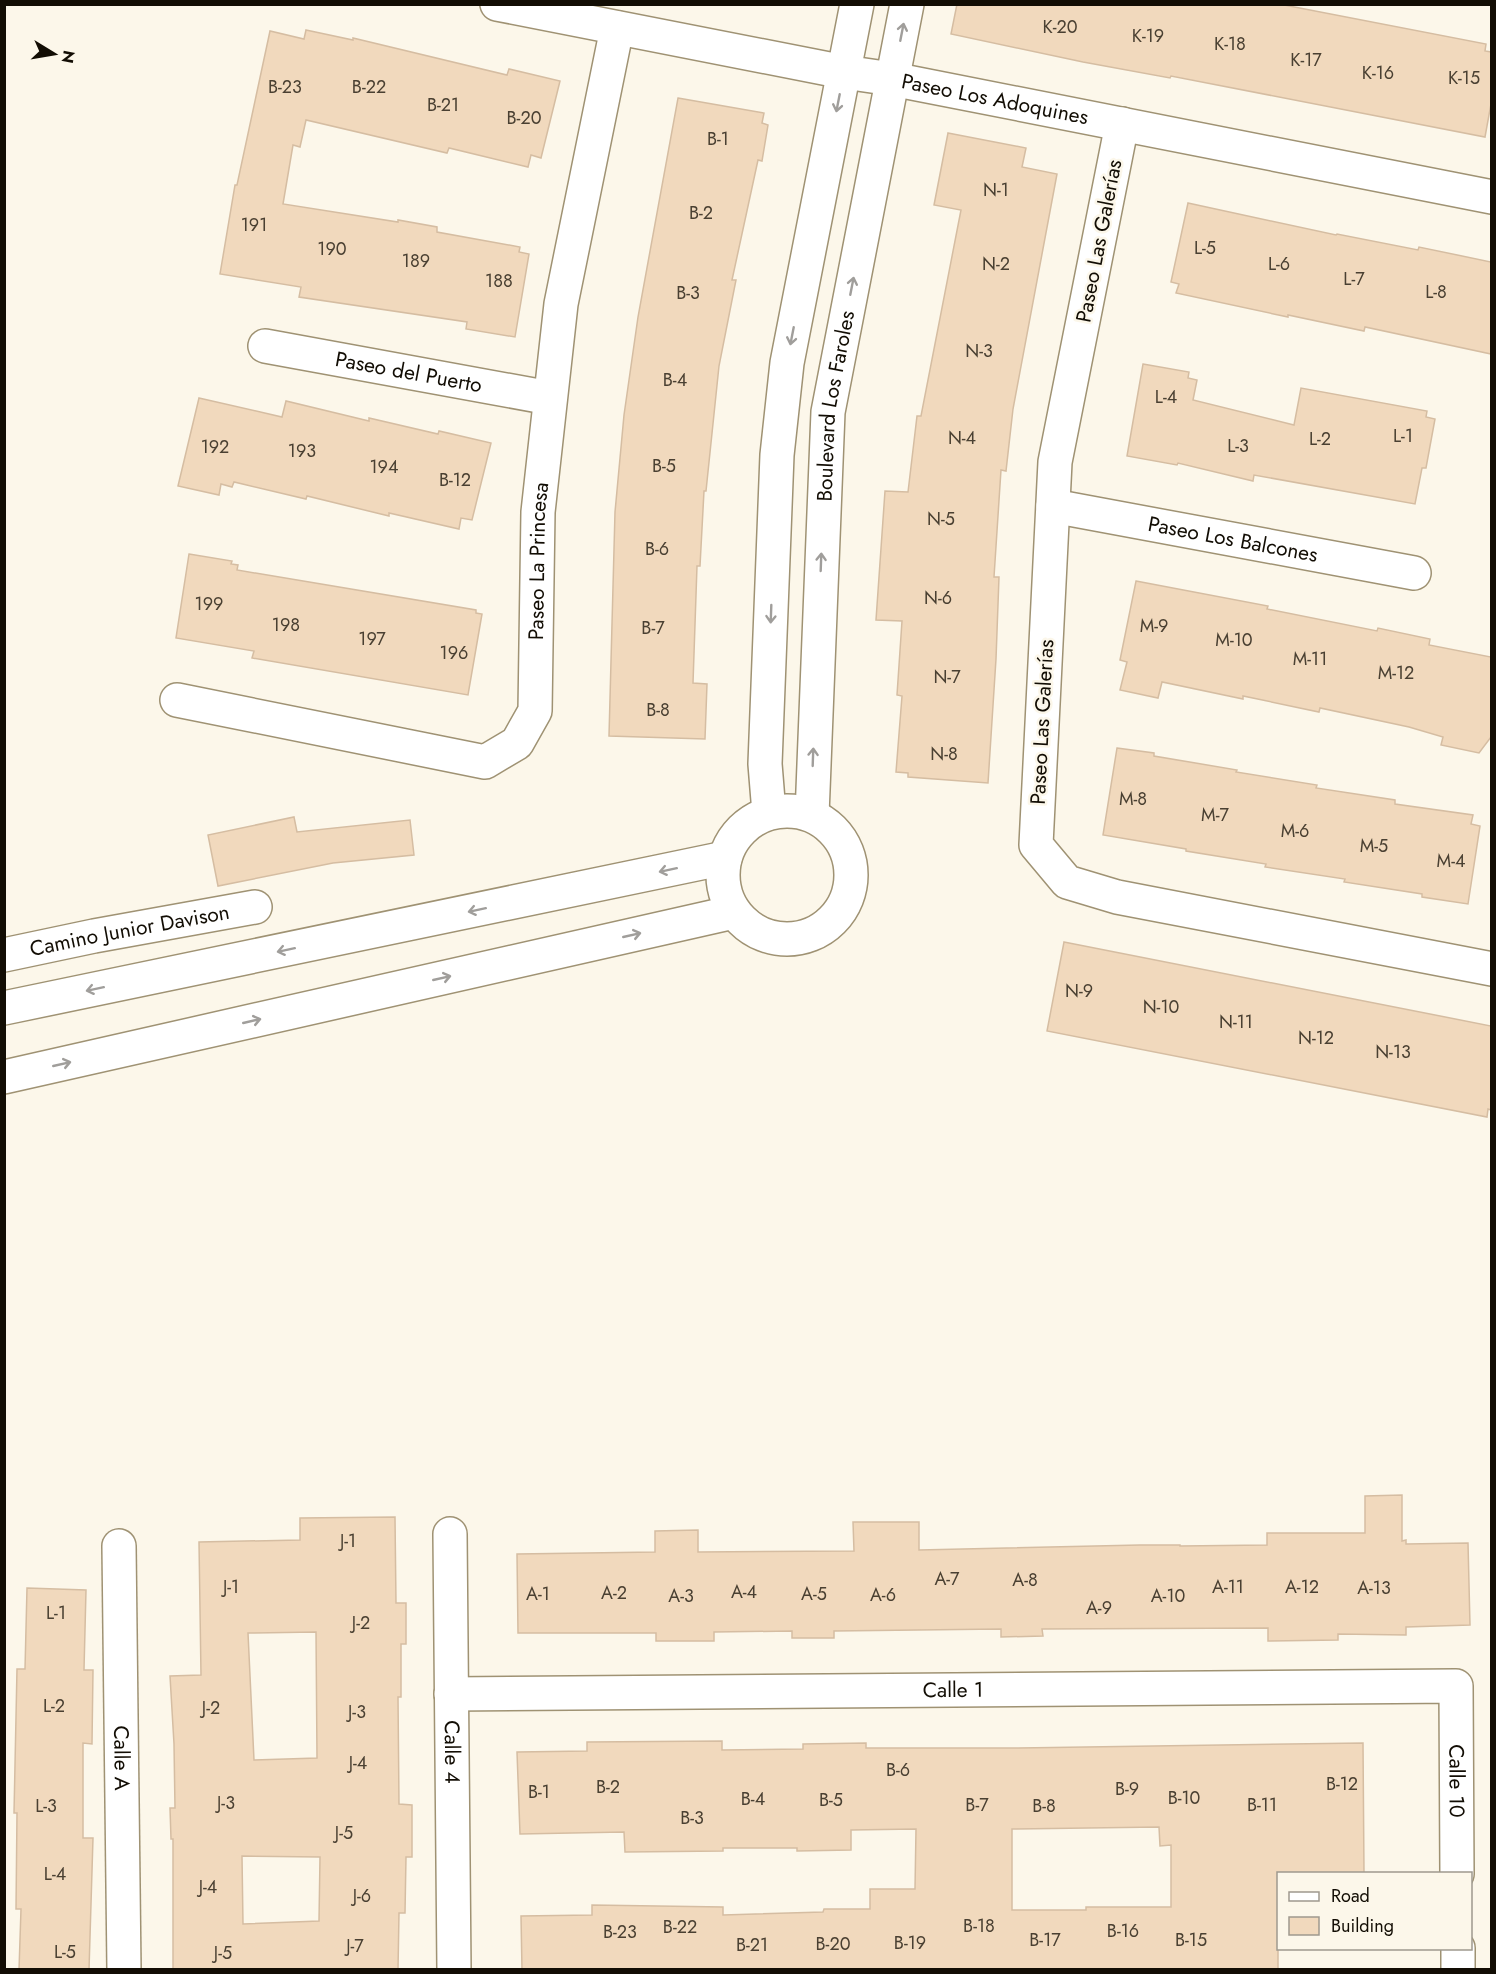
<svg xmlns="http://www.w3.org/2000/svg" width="1496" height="1974" font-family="Jost,sans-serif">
  <rect width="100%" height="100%" fill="#fcf7ea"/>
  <g fill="#f1d9bd" stroke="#d5bda2" stroke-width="1.5" fill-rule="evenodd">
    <polygon points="957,4 1279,4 1486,44 1485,51 1491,52 1491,104 1485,137 1171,76 1170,78 1083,62 951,34"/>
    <polygon points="306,30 353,40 353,38 507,75 509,69 560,81 541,158 531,155 528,167 449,148 447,153 306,120 300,147 293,145 283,204 398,222 398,220 437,227 437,232 520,247 519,252 529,254 515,337 466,329 467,322 299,297 301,287 220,274 235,185 237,185 270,31 304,39"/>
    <polygon points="678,98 764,113 762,123 768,125 762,161 758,160 732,280 736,280 719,366 706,491 704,491 700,566 697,566 693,683 707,684 705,739 609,736 615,512 624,415 638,317"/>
    <polygon points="948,133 1026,148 1022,167 1057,174 1013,409 1006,471 1001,470 994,577 999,577 996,659 988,783 908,777 908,773 896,772 902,696 897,695 902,621 876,620 885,491 908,492 917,416 921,416 961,210 934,205"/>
    <polygon points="1188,203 1336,235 1337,234 1418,250 1419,247 1491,262 1491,354 1365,327 1364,331 1288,315 1288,317 1176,293 1179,284 1171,282"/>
    <polygon points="1143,364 1189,372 1188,378 1197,380 1193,400 1294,425 1301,388 1427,411 1426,417 1435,419 1426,468 1422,468 1415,504 1254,475 1253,481 1178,463 1177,465 1127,456"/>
    <polygon points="199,398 282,417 286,401 369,421 369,418 438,434 439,431 491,443 472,520 461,518 459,529 389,513 389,516 307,496 306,499 234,482 232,487 221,484 219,495 178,486"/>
    <polygon points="189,554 232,561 231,564 238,565 237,570 476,610 476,613 482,614 468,695 252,658 254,651 176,638"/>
    <polygon points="1136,581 1268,606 1267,609 1377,631 1378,628 1430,639 1429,645 1491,657 1491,737 1479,753 1441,745 1443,737 1409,727 1320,708 1319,712 1243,696 1243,699 1162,682 1158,698 1120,690 1127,662 1120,660"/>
    <polygon points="1117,748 1154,753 1154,756 1237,770 1236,772 1317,785 1316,788 1395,800 1395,804 1473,815 1471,824 1480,826 1468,904 1422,897 1422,894 1344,882 1345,879 1265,867 1266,864 1186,851 1186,849 1103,835"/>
    <polygon points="294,817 297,832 410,820 414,855 333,863 218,886 208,835"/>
    <polygon points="1064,942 1491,1026 1491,1110 1488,1109 1487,1117 1047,1031"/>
    <polygon points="1402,1495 1402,1541 1406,1540 1406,1544 1468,1543 1470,1625 1406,1627 1406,1635 1338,1634 1338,1640 1268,1641 1268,1628 1042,1629 1043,1636 1001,1637 1001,1629 834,1631 834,1638 792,1638 792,1631 714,1632 714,1641 656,1641 656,1633 518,1633 517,1554 655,1552 655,1531 698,1530 698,1552 854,1551 853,1522 919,1522 919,1550 1140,1545 1180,1545 1180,1546 1267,1545 1267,1533 1365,1533 1365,1496"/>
    <path d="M395,1517L396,1603H406V1644H401V1697H398L399,1804L412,1805V1857H406L405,1913H399L398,1970H173V1839H171L170,1808H175L174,1744L170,1676L201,1675L199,1542L300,1540V1518ZM316,1632L317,1758L254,1760L248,1633ZM242,1856L320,1857L319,1921L243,1924Z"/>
    <polygon points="27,1588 86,1590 84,1670 93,1670 92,1744 83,1743 83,1838 93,1838 89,1970 19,1970 21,1909 16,1909 17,1813 14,1813 17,1669 25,1669"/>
    <path d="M722,1741V1750L803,1749V1744L866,1743V1748H1018L1363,1743L1364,1874H1278V1970H522L521,1916L592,1915V1905L723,1907V1915L823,1912L824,1909H870V1889H915L916,1829L851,1830V1850L797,1851V1848H723V1851L625,1852L624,1832L520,1834L517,1752L587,1751V1742ZM1159,1827L1160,1846L1171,1845V1907H1086V1910H1012V1829Z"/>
  </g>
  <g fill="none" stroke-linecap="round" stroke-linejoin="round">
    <g stroke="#9f9273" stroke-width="36">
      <g id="minor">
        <path id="s1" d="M497,4L844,72L892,79L1492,197"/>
        <polyline points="1122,124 1055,462 1036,845 1067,882 1117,897 1492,969"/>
        <path id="s2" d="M265,346L550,398"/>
        <path id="s3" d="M1053,506L1414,573"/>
        <path id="s4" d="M177,700L485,762L517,743L535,711L538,512L561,304L617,28"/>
        <circle cx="787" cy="875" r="64"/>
        <polyline points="769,813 765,764 777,455 787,363 857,4"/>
        <path id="s5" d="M812,815L828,412L907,4"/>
        <path id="s6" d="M4,955L94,936L255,907"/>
        <polyline points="4,1008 725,858"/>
        <polyline points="4,1077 734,912"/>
        <path id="s7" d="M450,1534L454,1970"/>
        <path id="s8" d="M119,1546L124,1970"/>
        <path id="s9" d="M451,1694L1456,1686L1457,1874"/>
        <polyline points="1458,1948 1458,1970"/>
      </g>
    </g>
    <use href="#minor" stroke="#fff" stroke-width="33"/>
  </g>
  <defs><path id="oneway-shaft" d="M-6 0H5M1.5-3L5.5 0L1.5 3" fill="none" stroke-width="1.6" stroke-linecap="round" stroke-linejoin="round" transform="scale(1.5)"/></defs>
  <g stroke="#a09e9b">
    <use href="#oneway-shaft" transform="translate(902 32) rotate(-79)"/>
    <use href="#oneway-shaft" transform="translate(838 103) rotate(101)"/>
    <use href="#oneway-shaft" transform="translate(852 286) rotate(-79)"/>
    <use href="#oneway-shaft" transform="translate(792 336) rotate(101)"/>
    <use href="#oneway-shaft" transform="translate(821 562) rotate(-88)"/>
    <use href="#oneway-shaft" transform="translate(771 614) rotate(92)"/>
    <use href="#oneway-shaft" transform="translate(813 757) rotate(-88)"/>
    <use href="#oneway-shaft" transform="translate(668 870) rotate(168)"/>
    <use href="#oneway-shaft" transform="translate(477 910) rotate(168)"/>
    <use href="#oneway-shaft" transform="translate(632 935) rotate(-13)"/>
    <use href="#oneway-shaft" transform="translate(286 950) rotate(168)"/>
    <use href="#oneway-shaft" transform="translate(442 978) rotate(-13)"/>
    <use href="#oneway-shaft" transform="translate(95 989) rotate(168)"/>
    <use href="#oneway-shaft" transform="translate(252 1021) rotate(-13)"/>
    <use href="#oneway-shaft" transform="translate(62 1064) rotate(-13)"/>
  </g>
  <g text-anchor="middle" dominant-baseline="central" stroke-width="5" stroke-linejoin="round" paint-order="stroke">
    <g font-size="18" fill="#4a4032">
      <text x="1060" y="27">K-20</text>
      <text x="1148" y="36">K-19</text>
      <text x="1230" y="44">K-18</text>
      <text x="1306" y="60">K-17</text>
      <text x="1378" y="73">K-16</text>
      <text x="1464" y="78">K-15</text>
      <text x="285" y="87">B-23</text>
      <text x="369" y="87">B-22</text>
      <text x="443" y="105">B-21</text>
      <text x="524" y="118">B-20</text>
      <text x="718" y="139">B-1</text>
      <text x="996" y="190">N-1</text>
      <text x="701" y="213">B-2</text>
      <text x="254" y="225">191</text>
      <text x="1205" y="248">L-5</text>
      <text x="332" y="249">190</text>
      <text x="416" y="261">189</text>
      <text x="996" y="264">N-2</text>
      <text x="1279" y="264">L-6</text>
      <text x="1354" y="279">L-7</text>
      <text x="499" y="281">188</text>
      <text x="1436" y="292">L-8</text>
      <text x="688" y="293">B-3</text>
      <text x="979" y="351">N-3</text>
      <text x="675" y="380">B-4</text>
      <text x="1166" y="397">L-4</text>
      <text x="1403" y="436">L-1</text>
      <text x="962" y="438">N-4</text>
      <text x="1320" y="439">L-2</text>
      <text x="1238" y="446">L-3</text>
      <text x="215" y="447">192</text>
      <text x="302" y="451">193</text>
      <text x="664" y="466">B-5</text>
      <text x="384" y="467">194</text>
      <text x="455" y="480">B-12</text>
      <text x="941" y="519">N-5</text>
      <text x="657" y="549">B-6</text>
      <text x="938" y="598">N-6</text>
      <text x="209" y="604">199</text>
      <text x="286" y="625">198</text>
      <text x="1154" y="626">M-9</text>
      <text x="653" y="628">B-7</text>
      <text x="372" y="639">197</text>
      <text x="1234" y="640">M-10</text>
      <text x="454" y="653">196</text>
      <text x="1310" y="659">M-11</text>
      <text x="1396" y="673">M-12</text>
      <text x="947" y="677">N-7</text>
      <text x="658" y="710">B-8</text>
      <text x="944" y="754">N-8</text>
      <text x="1133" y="799">M-8</text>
      <text x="1215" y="815">M-7</text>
      <text x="1295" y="831">M-6</text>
      <text x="1374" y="846">M-5</text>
      <text x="1451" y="861">M-4</text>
      <text x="1079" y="991">N-9</text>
      <text x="1161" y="1007">N-10</text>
      <text x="1236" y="1022">N-11</text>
      <text x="1316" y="1038">N-12</text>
      <text x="1393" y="1052">N-13</text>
      <text x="348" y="1541">J-1</text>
      <text x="947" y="1579">A-7</text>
      <text x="1025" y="1580">A-8</text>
      <text x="231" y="1587">J-1</text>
      <text x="1228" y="1587">A-11</text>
      <text x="1302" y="1587">A-12</text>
      <text x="1374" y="1588">A-13</text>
      <text x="744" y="1592">A-4</text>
      <text x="614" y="1593">A-2</text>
      <text x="538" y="1594">A-1</text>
      <text x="814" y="1594">A-5</text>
      <text x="883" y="1595">A-6</text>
      <text x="681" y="1596">A-3</text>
      <text x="1168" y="1596">A-10</text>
      <text x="1099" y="1608">A-9</text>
      <text x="56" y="1613">L-1</text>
      <text x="361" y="1623">J-2</text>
      <text x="54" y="1706">L-2</text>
      <text x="211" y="1708">J-2</text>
      <text x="357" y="1712">J-3</text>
      <text x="358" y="1763">J-4</text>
      <text x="898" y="1770">B-6</text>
      <text x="1342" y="1784">B-12</text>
      <text x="608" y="1787">B-2</text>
      <text x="1127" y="1789">B-9</text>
      <text x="539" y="1792">B-1</text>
      <text x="1184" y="1798">B-10</text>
      <text x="753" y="1799">B-4</text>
      <text x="831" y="1800">B-5</text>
      <text x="226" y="1803">J-3</text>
      <text x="977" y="1805">B-7</text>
      <text x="1262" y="1805">B-11</text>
      <text x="46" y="1806">L-3</text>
      <text x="1044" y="1806">B-8</text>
      <text x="692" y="1818">B-3</text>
      <text x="344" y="1833">J-5</text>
      <text x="55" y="1874">L-4</text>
      <text x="208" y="1887">J-4</text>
      <text x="362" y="1896">J-6</text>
      <text x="979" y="1926">B-18</text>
      <text x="680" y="1927">B-22</text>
      <text x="1123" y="1931">B-16</text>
      <text x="620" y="1932">B-23</text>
      <text x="1045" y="1940">B-17</text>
      <text x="1191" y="1940">B-15</text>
      <text x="910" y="1943">B-19</text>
      <text x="833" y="1944">B-20</text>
      <text x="752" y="1945">B-21</text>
      <text x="355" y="1946">J-7</text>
      <text x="65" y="1952">L-5</text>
      <text x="223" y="1953">J-5</text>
    </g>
    <g font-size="21" fill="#120d04" stroke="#fcf7ea">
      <text stroke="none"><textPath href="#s1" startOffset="507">Paseo Los Adoquines</textPath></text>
      <text transform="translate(1099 241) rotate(-79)">Paseo Las Galerías</text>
      <text stroke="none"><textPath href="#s2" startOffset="146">Paseo del Puerto</textPath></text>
      <text stroke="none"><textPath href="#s5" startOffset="410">Boulevard Los Faroles</textPath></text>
      <text stroke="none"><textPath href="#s3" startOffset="183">Paseo Los Balcones</textPath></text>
      <text stroke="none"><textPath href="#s4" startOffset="538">Paseo La Princesa</textPath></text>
      <text transform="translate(1042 722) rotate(-87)">Paseo Las Galerías</text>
      <text stroke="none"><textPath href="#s6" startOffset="128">Camino Junior Davison</textPath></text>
      <text stroke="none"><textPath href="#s9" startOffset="502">Calle 1</textPath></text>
      <text stroke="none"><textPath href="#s7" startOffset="218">Calle 4</textPath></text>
      <text stroke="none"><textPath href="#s8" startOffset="212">Calle A</textPath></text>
      <text stroke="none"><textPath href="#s9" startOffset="1100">Calle 10</textPath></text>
    </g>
  </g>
  <rect width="1496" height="1974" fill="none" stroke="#120d04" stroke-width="12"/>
  <rect x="1277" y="1872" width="195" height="78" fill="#fcf7ea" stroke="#9e998e" stroke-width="1.5"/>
  <rect x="1289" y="1892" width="30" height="9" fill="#ffffff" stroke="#9e998e" stroke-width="1.5"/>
  <text x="1331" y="1902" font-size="18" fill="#120d04">Road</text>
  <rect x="1289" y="1917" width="30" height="18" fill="#f1d9bd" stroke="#9e998e" stroke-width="1.5"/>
  <text x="1331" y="1932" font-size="18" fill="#120d04">Building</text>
  <g transform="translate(54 54) rotate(101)" stroke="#fcf7ea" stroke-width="4.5" paint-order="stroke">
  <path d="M0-4.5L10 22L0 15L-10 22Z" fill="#120d04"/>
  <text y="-9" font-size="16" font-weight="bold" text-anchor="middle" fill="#120d04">N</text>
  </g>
</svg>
